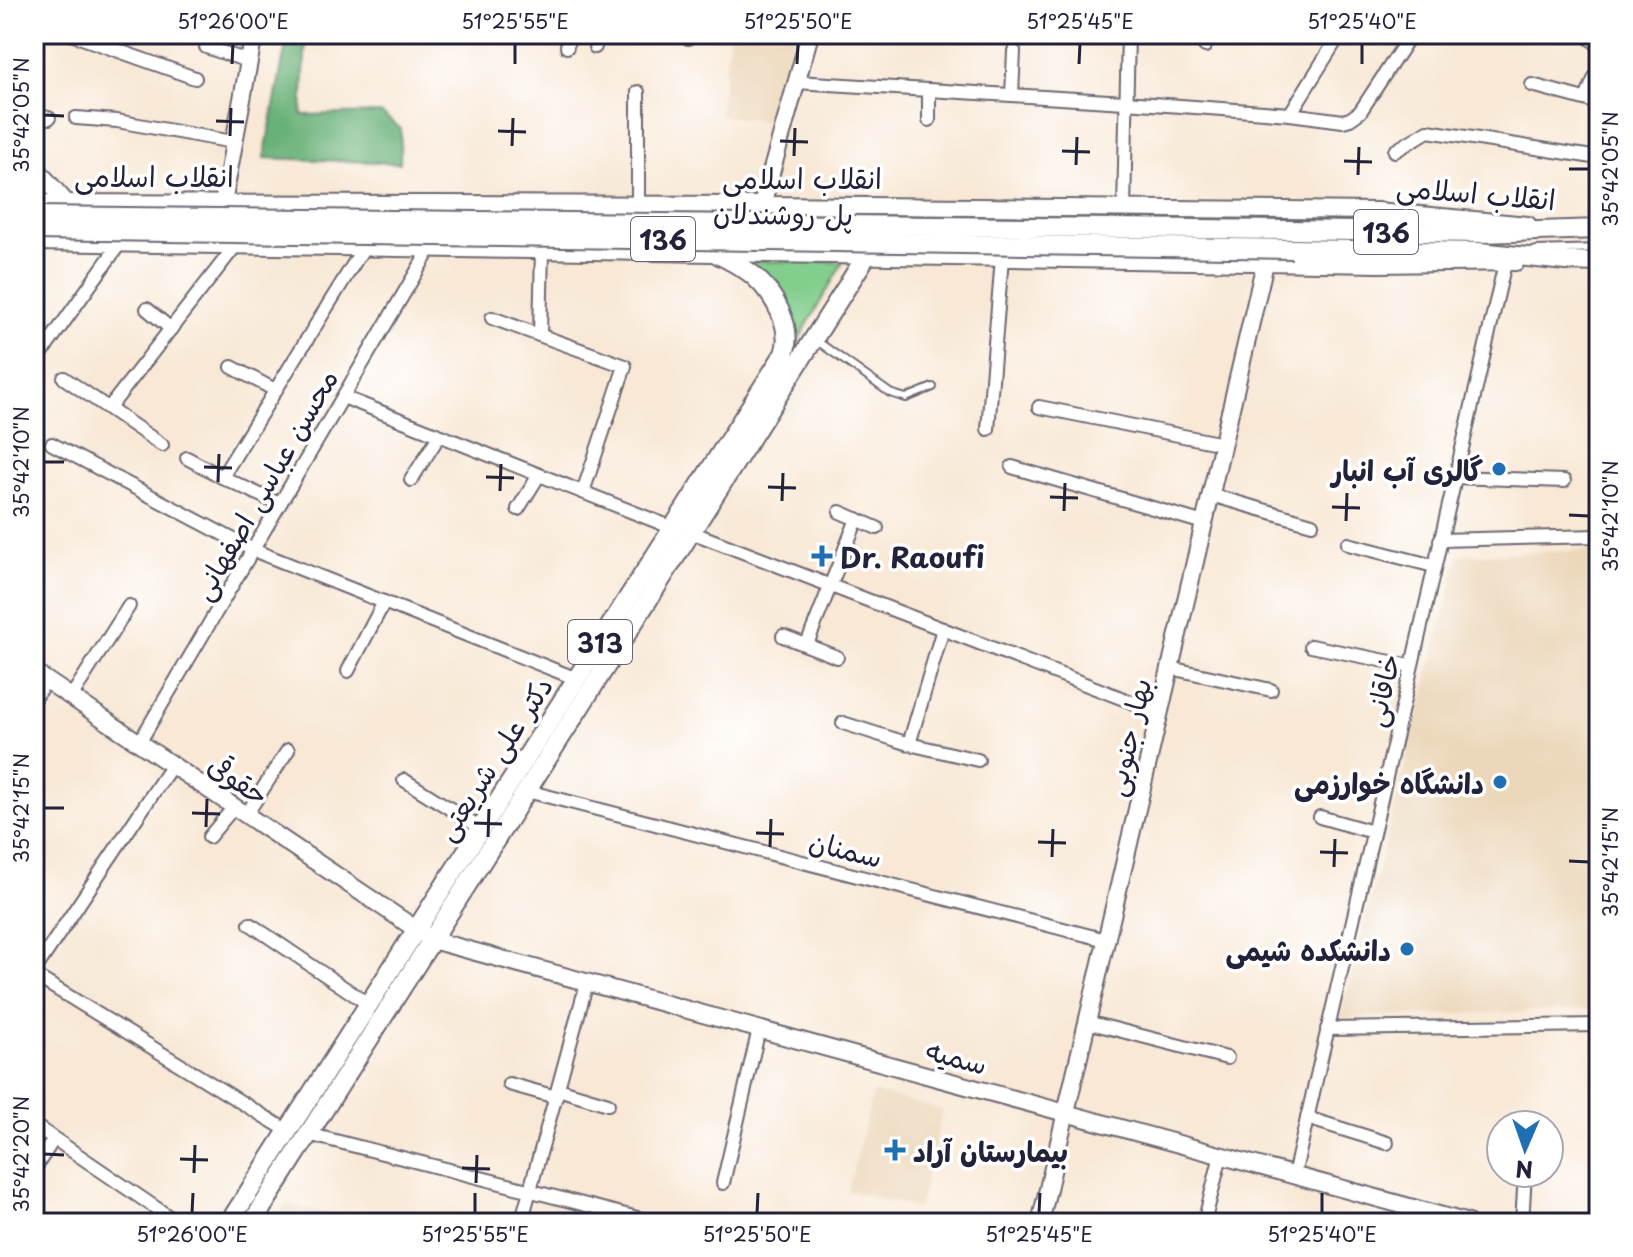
<svg xmlns="http://www.w3.org/2000/svg" width="1633" height="1257" font-family="'Playpen Sans','Playpen Sans Arabic',sans-serif">
  <rect width="100%" height="100%" fill="#fff"/>
  <filter id="ink" filterUnits="userSpaceOnUse"><feTurbulence type="fractalNoise" baseFrequency=".0125" numOctaves="2"/><feDisplacementMap in="SourceGraphic" scale="16" xChannelSelector="R" yChannelSelector="G"/><feConvolveMatrix kernelMatrix="1 2 1 2 8 2 1 2 1" color-interpolation-filters="sRGB"/></filter>
  <filter id="wash" filterUnits="userSpaceOnUse"><feTurbulence type="fractalNoise" baseFrequency=".006" numOctaves="4" result="noise"/><feDisplacementMap in="SourceGraphic" scale="32" xChannelSelector="R" yChannelSelector="G"/><feGaussianBlur stdDeviation="1.8" result="paint"/><feColorMatrix in="noise" values="0 0 0 0 0 0 0 0 0 0 0 0 0 0 0 0 0 1.4 0 .05"/><feComposite in="paint" operator="in"/></filter>
  <g filter="url(#wash)">
    <rect width="100%" height="100%" fill="#f8e8d5"/>
    <g fill="#ecd7ba">
      <polygon points="730,34 796,34 773,122 719,115"/>
      <polygon points="1599,550 1599,1009 1340,1018 1459,555"/>
      <polygon points="873,1092 943,1110 918,1208 848,1191"/>
      <polygon points="287,1203 356,1223 274,1223"/>
    </g>
    <polygon fill="#82ce8c" stroke="#527864" stroke-width="2" points="745,261 843,262 795,346 779,298"/>
    <polygon fill="#69b178" stroke="#466a5a" stroke-width="2" points="288,34 306,34 302,115 381,113 401,129 400,163 264,158"/>
  </g>
  <g filter="url(#ink)">
    <g fill="none" stroke-linecap="round" stroke-linejoin="round">
      <g stroke="#6d6771" stroke-width="10">
        <g id="lane">
          <polyline points="1536,250 1599,248"/>
          <polyline points="817,341 890,393 906,398 933,387"/>
        </g>
      </g>
      <g stroke="#6d6771" stroke-width="16">
        <g id="street">
          <polyline points="71,34 195,78"/>
          <polyline points="1195,34 1205,46"/>
          <polyline points="1584,34 1599,45"/>
          <polyline points="688,38 688,34"/>
          <polyline points="206,47 248,61"/>
          <polyline points="567,47 568,34"/>
          <polyline points="595,47 597,34"/>
          <polyline points="796,82 1125,102 1290,114 1343,121 1350,119 1360,112 1411,34"/>
          <polyline points="1532,85 1599,103"/>
          <polyline points="1012,95 1014,51"/>
          <polyline points="1586,99 1595,77"/>
          <polyline points="1290,114 1340,34"/>
          <polyline points="76,118 117,121 233,142"/>
          <polyline points="34,119 39,116 49,118"/>
          <polyline points="929,120 929,90"/>
          <polyline points="1395,151 1428,131 1599,158"/>
          <polyline points="638,204 638,92"/>
          <polyline points="1124,209 1128,34"/>
          <polyline points="147,309 171,329"/>
          <polyline points="492,318 625,366 583,492"/>
          <polyline points="540,335 542,250"/>
          <polyline points="34,364 120,243"/>
          <polyline points="232,367 275,390"/>
          <polyline points="64,378 162,445"/>
          <polyline points="343,397 673,528"/>
          <polyline points="1039,407 1223,444"/>
          <polyline points="109,408 236,245"/>
          <polyline points="988,429 1002,258"/>
          <polyline points="52,444 253,550 577,679"/>
          <polyline points="187,458 222,477"/>
          <polyline points="1012,467 1204,523"/>
          <polyline points="1455,477 1564,481"/>
          <polyline points="411,480 439,436"/>
          <polyline points="1211,495 1312,524"/>
          <polyline points="279,504 222,477 364,247"/>
          <polyline points="518,509 539,475"/>
          <polyline points="840,512 877,528"/>
          <polyline points="691,532 1160,713"/>
          <polyline points="1440,540 1599,536"/>
          <polyline points="1348,544 1434,566"/>
          <polyline points="783,636 837,657"/>
          <polyline points="807,644 857,519"/>
          <polyline points="1311,646 1411,666"/>
          <polyline points="1170,668 1271,690"/>
          <polyline points="348,671 384,602"/>
          <polyline points="71,697 129,606"/>
          <polyline points="34,699 46,680"/>
          <polyline points="843,723 909,744 978,760"/>
          <polyline points="139,743 430,249"/>
          <polyline points="909,744 943,629"/>
          <polyline points="404,780 481,828"/>
          <polyline points="527,791 1106,940"/>
          <polyline points="246,815 288,750"/>
          <polyline points="1320,817 1373,832"/>
          <polyline points="209,837 234,807"/>
          <polyline points="250,924 368,1004"/>
          <polyline points="34,971 172,765"/>
          <polyline points="34,975 288,1131"/>
          <polyline points="1087,1022 1227,1058"/>
          <polyline points="1327,1029 1599,1025"/>
          <polyline points="509,1084 556,1097"/>
          <polyline points="558,1089 608,1104"/>
          <polyline points="1307,1118 1387,1143"/>
          <polyline points="34,1125 178,1223"/>
          <polyline points="308,1134 657,1223"/>
          <polyline points="34,1169 54,1139"/>
          <polyline points="1294,1175 1505,263"/>
          <polyline points="723,1183 759,1029"/>
          <polyline points="521,1223 587,982"/>
          <polyline points="1204,1223 1221,1155"/>
          <polyline points="1522,1223 1525,1173"/>
        </g>
      </g>
      <g stroke="#6d6771" stroke-width="20">
        <g id="secondary">
          <polyline points="34,166 70,207"/>
          <polyline points="34,203 762,205 1377,211 1528,225"/>
          <polyline points="223,203 254,34"/>
          <polyline points="762,205 810,34"/>
          <polyline points="34,242 1378,264 1516,262"/>
          <polyline points="34,672 432,940 1468,1223"/>
          <polyline points="1040,1223 1265,263"/>
        </g>
      </g>
      <g stroke="#6d6771" stroke-width="22">
        <g id="primary">
          <polyline points="1290,230 1481,233 1599,229"/>
          <polyline points="1292,249 1480,252 1566,261 1599,262"/>
          <path d="M229,1223L784,354C794,327 773,293 754,276C743,266 729,260 716,253"/>
          <polyline points="252,1223 867,255"/>
        </g>
      </g>
      <use href="#lane" stroke="#fff" stroke-width="6"/>
      <use href="#street" stroke="#fff" stroke-width="12"/>
      <use href="#secondary" stroke="#fff" stroke-width="16"/>
      <use href="#primary" stroke="#fff" stroke-width="18"/>
      <g stroke="#6d6771" stroke-width="22" stroke-linecap="butt">
        <g id="primary-bridge">
          <polyline points="34,216 1290,230"/>
          <polyline points="34,230 1292,249"/>
        </g>
      </g>
      <use href="#primary-bridge" stroke="#fff" stroke-width="18"/>
    </g>
  </g>
  <path fill="none" stroke="#22223b" stroke-width="3" d="M232,64L233,44M515,64V44M797,64L798,44M1079,64L1080,44M1362,64V44M44,115L64,116M216,121L244,122M498,131L526,132M230,136L231,108M780,141L808,142M512,146L513,118M1062,151L1090,152M794,156L795,128M1344,161L1372,162M1076,165L1077,137M1569,169H1589M1358,175L1359,147M44,462H64M204,467L232,468M486,477L514,478M218,482L219,454M768,487L796,488M500,491L501,464M1050,497L1078,498M782,501L783,473M1332,507L1360,508M1064,511L1065,483M1569,515L1589,516M1346,521L1347,493M44,808H64M192,813L220,814M474,823L502,824M206,827L207,799M756,833L784,834M488,837L489,809M1038,842L1066,843M770,847L771,819M1320,852L1348,853M1052,857L1053,829M1569,861L1589,862M1334,867L1335,839M44,1154L64,1155M180,1159L208,1160M462,1168L490,1169M194,1173L195,1145M476,1183L477,1155M192,1213L193,1193M475,1213V1193M757,1213L758,1193M1039,1213L1040,1193M1322,1213V1193"/>
  <g fill="#1f6fb2" stroke="#fff" stroke-width="3">
    <circle cx="1499" cy="469" r="8"/>
    <path d="M818 544h8v8h8v8h-8v8h-8v-8h-8v-8h8z"/>
    <circle cx="1500" cy="782" r="8"/>
    <circle cx="1407" cy="949" r="8"/>
    <path d="M891 1138h8v8h8v8h-8v8h-8v-8h-8v-8h8z"/>
  </g>
  <g text-anchor="middle" dominant-baseline="central" stroke-width="7" stroke-linejoin="round" paint-order="stroke">
    <g fill="#fff" stroke="#646476" stroke-width="2">
      <rect x="1354" y="210" width="64" height="44" rx="6"/>
      <rect x="631" y="217" width="64" height="44" rx="6"/>
      <rect x="568" y="620" width="64" height="44" rx="6"/>
    </g>
    <g font-size="26" font-weight="bold" fill="#22223b">
      <text x="1386" y="232">136</text>
      <text x="663" y="239">136</text>
      <text x="600" y="642">313</text>
    </g>
    <g font-size="28" fill="#22223b" stroke="#fff">
      <text x="154" y="175">انقلاب اسلامی</text>
      <text x="802" y="177">انقلاب اسلامی</text>
      <text transform="translate(1476 192) rotate(5)">انقلاب اسلامی</text>
      <text transform="translate(783 213) rotate(1)">پل روشندلان</text>
      <text transform="translate(264 484) rotate(-60)">محسن عباسی اصفهانی</text>
      <text transform="translate(1381 690) rotate(-77)">خاقانی</text>
      <text transform="translate(1127 737) rotate(-77)">بهار جنوبی</text>
      <text transform="translate(493 758) rotate(-57)">دکتر علی شریعتی</text>
      <text transform="translate(239 779) rotate(34)">حقوقی</text>
      <text transform="translate(846 848) rotate(14)">سمنان</text>
      <text transform="translate(957 1056) rotate(15)">سمیه</text>
    </g>
    <g font-size="28" font-weight="bold" fill="#22223b" stroke="#fff" text-anchor="end">
      <text x="1483" y="469">گالری آب انبار</text>
      <text x="840" y="556" text-anchor="start">Dr. Raoufi</text>
      <text x="1484" y="782">دانشگاه خوارزمی</text>
      <text x="1391" y="949">دانشکده شیمی</text>
      <text x="913" y="1150" text-anchor="start">بیمارستان آراد</text>
    </g>
  </g>
  <rect width="1633" height="1257" fill="none" stroke="#fff" stroke-width="88"/>
  <g transform="translate(1525 1149) rotate(182)"><circle r="38" fill="#ffffff" stroke="#a7a7b1" stroke-width="2"/>
  <path d="M0-6L14 30L0 20L-14 30Z" fill="#1f6fb2"/>
  <text y="-12" font-size="22" font-weight="bold" text-anchor="middle" fill="#22223b">N</text>
  </g>
  <rect x="44" y="44" width="1545" height="1169" fill="none" stroke="#22223b" stroke-width="3"/>
  <g font-size="20" text-anchor="middle" fill="#22223b">
    <text x="233" y="29">51°26'00"E</text>
    <text x="515" y="29">51°25'55"E</text>
    <text x="798" y="29">51°25'50"E</text>
    <text x="1080" y="29">51°25'45"E</text>
    <text x="1362" y="29">51°25'40"E</text>
    <text transform="translate(22 115) rotate(-90)" y="7">35°42'05"N</text>
    <text transform="translate(1611 169) rotate(-90)" y="7">35°42'05"N</text>
    <text transform="translate(22 462) rotate(-90)" y="7">35°42'10"N</text>
    <text transform="translate(1611 516) rotate(-90)" y="7">35°42'10"N</text>
    <text transform="translate(22 808) rotate(-90)" y="7">35°42'15"N</text>
    <text transform="translate(1611 862) rotate(-90)" y="7">35°42'15"N</text>
    <text transform="translate(22 1154) rotate(-90)" y="7">35°42'20"N</text>
    <text x="192" y="1242">51°26'00"E</text>
    <text x="475" y="1242">51°25'55"E</text>
    <text x="757" y="1242">51°25'50"E</text>
    <text x="1039" y="1242">51°25'45"E</text>
    <text x="1322" y="1242">51°25'40"E</text>
  </g>
</svg>
